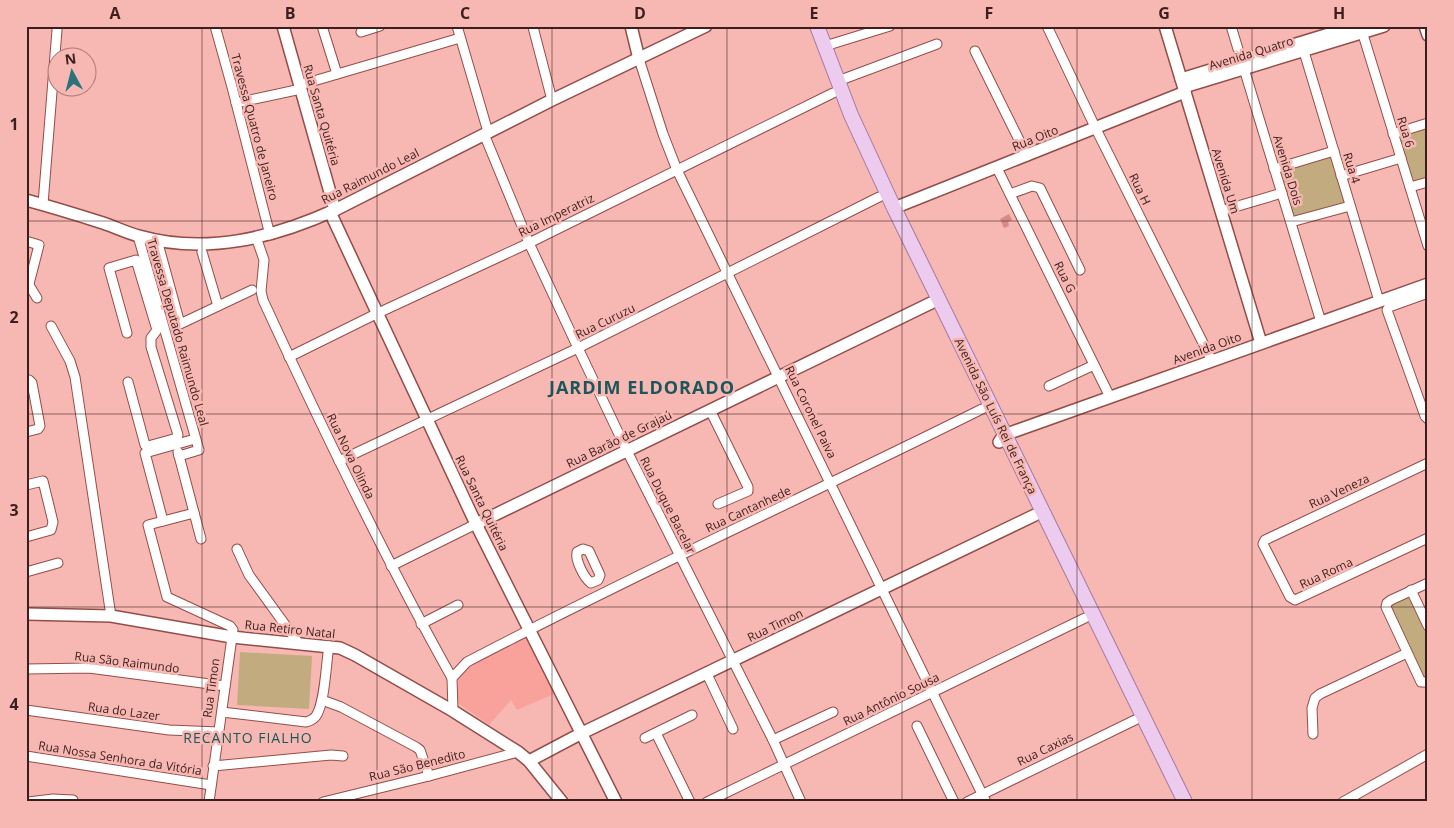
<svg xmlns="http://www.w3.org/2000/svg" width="1454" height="828" font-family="'Open Sans',sans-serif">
  <rect width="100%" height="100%" fill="#f7b7b2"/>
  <polygon fill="#f9a29c" points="528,635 554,694 517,710 511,700 489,725 458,703 458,678 469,666"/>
  <g fill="#c2ac7f">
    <polygon points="1428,125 1428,178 1412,184 1398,135"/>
    <polygon points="1330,154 1344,202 1292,217 1277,170"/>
    <polygon points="1409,595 1428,632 1428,678 1423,677 1390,608 1390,605"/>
    <polygon points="240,652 312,656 309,709 237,705"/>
  </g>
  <polygon fill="#d78b86" points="1009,214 1012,220 1008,222 1009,226 1004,228 1000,219"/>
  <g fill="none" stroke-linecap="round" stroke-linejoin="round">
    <g stroke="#944e4a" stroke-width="11">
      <g id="street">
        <polyline points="215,26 232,87 270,235"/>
        <polyline points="322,26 337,74"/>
        <polyline points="457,26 488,132"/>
        <polyline points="1047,26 1096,129 1212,361"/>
        <polyline points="1231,26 1321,322"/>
        <polyline points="533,27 552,100"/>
        <polyline points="1361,28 1428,246"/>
        <polyline points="361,32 380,26"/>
        <polyline points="1302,45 1379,301"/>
        <polyline points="825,46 890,26"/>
        <polyline points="975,51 1027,156"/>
        <polyline points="639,59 663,134 677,170 986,802"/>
        <polyline points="838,81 937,44"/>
        <polyline points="300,85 460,38"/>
        <polyline points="236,103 301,89"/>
        <polyline points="484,134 529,243 578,348 627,451 773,740 801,802"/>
        <polyline points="1393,134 1428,123"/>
        <polyline points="997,168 1110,397"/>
        <polyline points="1274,169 1334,151"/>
        <polyline points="1341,176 1401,158"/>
        <polyline points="1410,187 1428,182"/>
        <polyline points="1010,194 1032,186 1040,188 1080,270"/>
        <polyline points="43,204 57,30"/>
        <polyline points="1221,211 1282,193"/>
        <polyline points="1291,222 1350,206"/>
        <polyline points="138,236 199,450 179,456"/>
        <path d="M256,237L264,260L261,291L263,300C322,428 383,555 452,678"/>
        <polyline points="157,240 180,324 252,290"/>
        <polyline points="26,241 39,245 29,284"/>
        <polyline points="202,252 218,306"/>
        <polyline points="26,280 37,298"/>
        <polyline points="1428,293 1389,307 1387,310 1425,416 1428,419"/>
        <polyline points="51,326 70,361 75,377 111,616"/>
        <polyline points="127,333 109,268 136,260 157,330 151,338 151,347 178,435 177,438 148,446 145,445 128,382"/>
        <polyline points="289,357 376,314 529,243 833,93"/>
        <polyline points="26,381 29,380 32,383 40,426 38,429 26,432"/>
        <polyline points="1049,386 1094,365"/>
        <polyline points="710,410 748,487 748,491 718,504"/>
        <polyline points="178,452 201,539"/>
        <polyline points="339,461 578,348 879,197"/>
        <polyline points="1428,463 1265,540 1263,544 1290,597 1295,600 1428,538"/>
        <polyline points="26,485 43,481 53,522 51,530 26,537"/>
        <polyline points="194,513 148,525 167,597 230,626 233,630 209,802"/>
        <polyline points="163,521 145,453 195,439"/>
        <polyline points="237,549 249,575 299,644"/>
        <path d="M583,549L589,551L600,575L598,580L591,583C584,578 575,560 577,552Z"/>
        <polyline points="391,566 476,524"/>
        <polyline points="26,572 58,563"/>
        <polyline points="1428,583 1391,600 1387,603 1386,607 1421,682 1428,682"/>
        <polyline points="1411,590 1428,626"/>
        <polyline points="421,624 458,605"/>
        <polyline points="26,669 89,668 225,686"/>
        <polyline points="707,674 733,729"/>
        <polyline points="322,700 341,707 416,747 420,750 429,776"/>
        <polyline points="26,710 169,730 219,732"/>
        <path d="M453,711L452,678L467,662C637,573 811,494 982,409"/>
        <path d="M222,712L306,722C310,721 313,720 316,716C325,703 326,663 329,646"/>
        <polyline points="917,726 954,802"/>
        <polyline points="656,733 690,802"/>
        <polyline points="1313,734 1312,708 1315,698 1320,694 1407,653"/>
        <polyline points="645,738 692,715"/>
        <polyline points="773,740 833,712"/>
        <polyline points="26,756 211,785"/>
        <polyline points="213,766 331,755 343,756"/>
        <polyline points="28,802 53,799 73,800"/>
        <polyline points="323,802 429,776 518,752"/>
        <polyline points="707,802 1085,618"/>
        <polyline points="967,802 1135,720"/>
        <polyline points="1343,802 1428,754"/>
      </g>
    </g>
    <g stroke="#944e4a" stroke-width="14">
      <g id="secondary">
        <polyline points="283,26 335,210"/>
        <polyline points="631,26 639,59"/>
        <polyline points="1165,26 1261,343"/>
        <polyline points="1425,26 1428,35"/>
        <polyline points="1181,79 1355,26"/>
        <polyline points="1184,87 1384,26"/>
        <path d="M26,200C52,207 78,215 103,223C115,227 127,233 139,236C206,255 273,238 335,210L552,100L706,26"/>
        <polyline points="894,208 1185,92"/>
        <polyline points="330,212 476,524 616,802"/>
        <polyline points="999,442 1004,435 1428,284"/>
        <polyline points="476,524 931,303"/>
        <polyline points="26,614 111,616 232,637 340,648 355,655 453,711 518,752 529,761 562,802"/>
        <polyline points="529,761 582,733 1035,515"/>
      </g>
    </g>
    <g stroke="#a6789e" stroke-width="16">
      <polyline id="primary" points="817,26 851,115 894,208 1185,802"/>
    </g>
    <use href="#street" stroke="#fff" stroke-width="9"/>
    <use href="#secondary" stroke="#fff" stroke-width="11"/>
    <use href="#primary" stroke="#eccbee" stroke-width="14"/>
  </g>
  <path fill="none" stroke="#3c1e1d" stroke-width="1" stroke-opacity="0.55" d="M202,26V802M377,26V802M552,26V802M727,26V802M902,26V802M1077,26V802M1252,26V802M26,221H1428M26,414H1428M26,607H1428"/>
  <g text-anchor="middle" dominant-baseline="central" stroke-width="5" stroke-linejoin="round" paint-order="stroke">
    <g font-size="12" fill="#3c1e1d" stroke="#f7b7b2">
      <text transform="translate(1251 53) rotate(-17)">Avenida Quatro</text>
      <text transform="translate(322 115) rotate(74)">Rua Santa Quitéria</text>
      <text transform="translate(255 127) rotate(75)">Travessa Quatro de Janeiro</text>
      <text transform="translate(1406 132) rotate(73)">Rua 6</text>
      <text transform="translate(1035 138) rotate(-22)">Rua Oito</text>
      <text transform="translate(1352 168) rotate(73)">Rua 4</text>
      <text transform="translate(1288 170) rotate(73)">Avenida Dois</text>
      <text transform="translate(370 176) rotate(-27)">Rua Raimundo Leal</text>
      <text transform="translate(1226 181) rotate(73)">Avenida Um</text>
      <text transform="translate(1140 189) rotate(64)">Rua H</text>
      <text transform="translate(556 215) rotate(-26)">Rua Imperatriz</text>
      <text transform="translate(1065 277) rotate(64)">Rua G</text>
      <text transform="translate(605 321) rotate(-26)">Rua Curuzu</text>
      <text transform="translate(178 332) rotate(74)">Travessa Deputado Raimundo Leal</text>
      <text transform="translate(1207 348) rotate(-20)">Avenida Oito</text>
      <text transform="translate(811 412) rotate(64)">Rua Coronel Paiva</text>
      <text transform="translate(996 416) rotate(64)">Avenida São Luís Rei de França</text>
      <text transform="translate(619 439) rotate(-26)">Rua Barão de Grajaú</text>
      <text transform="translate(351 456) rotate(64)">Rua Nova Olinda</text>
      <text transform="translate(1339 491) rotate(-25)">Rua Veneza</text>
      <text transform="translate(482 503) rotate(64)">Rua Santa Quitéria</text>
      <text transform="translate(668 505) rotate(63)">Rua Duque Bacelar</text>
      <text transform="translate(748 509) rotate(-25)">Rua Cantanhede</text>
      <text transform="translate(1326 573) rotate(-25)">Rua Roma</text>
      <text transform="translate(775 625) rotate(-26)">Rua Timon</text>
      <text transform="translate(290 629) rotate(6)">Rua Retiro Natal</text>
      <text transform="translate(127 662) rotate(7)">Rua São Raimundo</text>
      <text transform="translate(211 688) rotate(-82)">Rua Timon</text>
      <text transform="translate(891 699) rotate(-26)">Rua Antônio Sousa</text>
      <text transform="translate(124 711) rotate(8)">Rua do Lazer</text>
      <text transform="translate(1045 749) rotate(-26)">Rua Caxias</text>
      <text transform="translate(120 758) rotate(9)">Rua Nossa Senhora da Vitória</text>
      <text transform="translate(417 765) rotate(-14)">Rua São Benedito</text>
    </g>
    <g font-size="14" letter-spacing="1" fill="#1b565b" stroke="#f7b7b2">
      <text x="248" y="737">RECANTO FIALHO</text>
    </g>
    <g font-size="18" font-weight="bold" letter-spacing="1" fill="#1b565b" stroke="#f7b7b2">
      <text x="642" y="387">JARDIM ELDORADO</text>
    </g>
  </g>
  <rect width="1454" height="828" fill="none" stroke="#f7b7b2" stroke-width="55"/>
  <g transform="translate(72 72) rotate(353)"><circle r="24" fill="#f7b7b2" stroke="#ac7a76"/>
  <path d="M0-4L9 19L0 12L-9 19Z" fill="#2a737a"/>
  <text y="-8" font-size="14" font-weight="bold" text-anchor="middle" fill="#3c1e1d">N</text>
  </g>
  <rect x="28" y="28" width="1398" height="772" fill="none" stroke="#3c1e1d" stroke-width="2"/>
  <g font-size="16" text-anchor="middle" font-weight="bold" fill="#3c1e1d">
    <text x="115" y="19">A</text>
    <text x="290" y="19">B</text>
    <text x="465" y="19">C</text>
    <text x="640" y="19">D</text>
    <text x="814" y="19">E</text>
    <text x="989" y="19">F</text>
    <text x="1164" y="19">G</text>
    <text x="1339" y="19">H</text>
    <text x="14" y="130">1</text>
    <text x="14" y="323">2</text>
    <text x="14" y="516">3</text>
    <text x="14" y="710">4</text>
  </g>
</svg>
